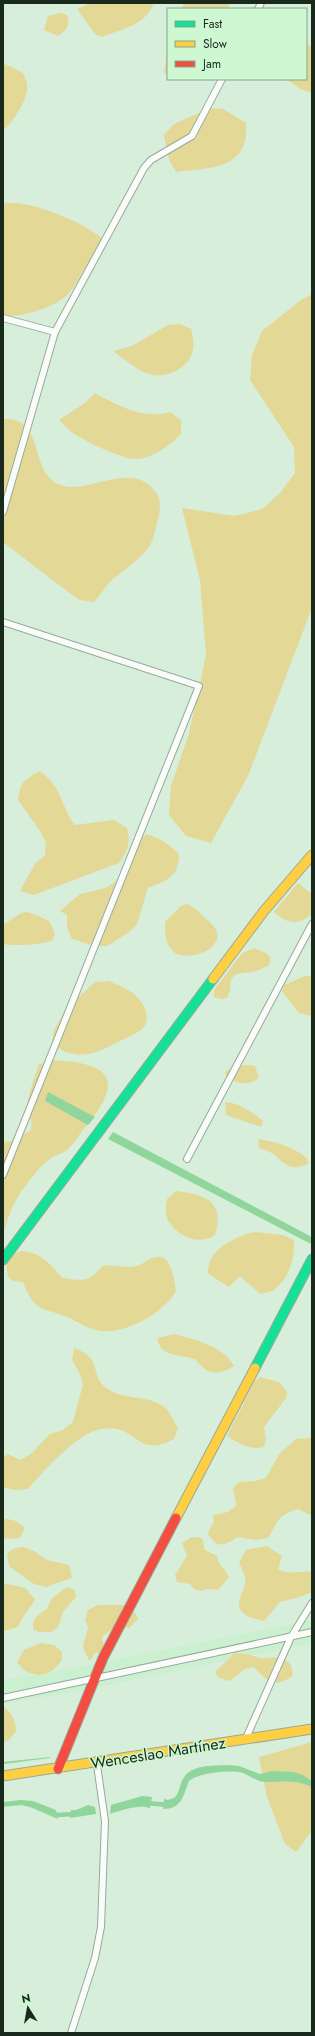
<svg xmlns="http://www.w3.org/2000/svg" width="315" height="2036" font-family="Jost,sans-serif">
  <rect width="100%" height="100%" fill="#d7eeda"/>
  <polygon fill="#caf0cf" points="312,1620 312,1643 73,1692 3,1704 3,1680 69,1669"/>
  <g fill="#e4d897">
    <path d="M90,3H154C146,25 122,29 102,37L95,34L77,9Z"/>
    <polygon points="184,3 230,3 228,9 182,9"/>
    <path d="M61,13L67,15C71,25 66,31 58,36L44,30L48,16Z"/>
    <polygon points="306,45 312,46 312,93 301,89 286,79 306,79"/>
    <polygon points="168,46 168,74 164,73"/>
    <path d="M3,63L23,73C24,76 27,81 27,84C29,100 13,121 3,131Z"/>
    <path d="M210,108L223,109L246,123C250,170 209,168 176,172L169,160L164,135L174,124Z"/>
    <path d="M3,203C33,201 79,220 103,239L101,252C82,265 82,278 69,293C56,308 23,316 3,317Z"/>
    <polygon points="312,294 312,608 248,776 211,843 186,836 169,815 171,786 189,733 206,655 200,580 182,508 235,516 262,509 280,493 295,473 294,447 250,380 252,355 262,331 301,300"/>
    <path d="M180,324L191,329C193,337 195,345 192,353C186,371 162,380 146,373C134,368 123,358 113,351L132,346L168,325Z"/>
    <path d="M95,393C119,406 143,420 170,412L181,420V434C170,445 152,459 135,459C124,460 80,439 70,431C66,428 63,423 59,420L85,403Z"/>
    <path d="M3,419C45,417 29,467 56,483C83,499 128,459 154,490C160,497 161,505 159,515C156,524 155,538 149,547C139,561 124,569 111,581C105,587 100,595 94,602L80,600L68,592L3,542Z"/>
    <path d="M40,771C63,788 60,805 75,825L114,820L127,828C131,843 128,851 119,863L34,895L20,891L35,864L45,855L46,843L40,831L18,800C20,782 25,779 40,771Z"/>
    <path d="M146,834C160,838 169,844 179,854C178,879 168,879 148,888L137,924L128,933L107,946H94L72,939L67,928V915L60,911L80,894L105,888L117,881L124,871L137,845Z"/>
    <path d="M298,883L312,894V913C300,927 285,923 274,912Z"/>
    <path d="M187,904C195,907 200,913 206,919C210,922 216,927 217,933C221,951 187,961 175,953C165,946 165,933 165,922L181,906Z"/>
    <path d="M27,912L39,916L50,922L55,934L53,940C42,945 14,946 3,944V925L21,913Z"/>
    <polygon points="254,948 266,953 271,958 269,965 257,971 236,974 231,979 230,991 227,998 221,999 214,997 214,990 242,953"/>
    <polygon points="305,976 312,976 312,1016 299,1013 282,991 284,985"/>
    <path d="M109,981C117,985 127,988 134,994C143,1001 153,1019 142,1029C135,1035 126,1038 118,1042C104,1049 90,1057 74,1054C65,1053 59,1048 52,1043L54,1030L67,1008L95,982Z"/>
    <path d="M50,1060C105,1062 129,1076 86,1126C80,1133 74,1144 67,1150C62,1154 54,1155 49,1160C39,1167 28,1182 21,1192C12,1204 8,1219 3,1234V1142L12,1141L31,1130C33,1119 27,1111 28,1101C29,1091 36,1076 38,1065Z"/>
    <path d="M249,1065L255,1066L259,1078C248,1086 239,1084 227,1078L225,1072L236,1066Z"/>
    <path d="M225,1102C239,1103 252,1112 263,1121L261,1127L226,1115Z"/>
    <path d="M258,1139C276,1142 292,1146 307,1158L308,1164C293,1170 287,1167 277,1157C272,1152 265,1150 259,1148Z"/>
    <path d="M176,1191C206,1194 225,1202 215,1235C198,1247 175,1235 167,1218C165,1212 166,1205 167,1199Z"/>
    <path d="M254,1232L283,1235L294,1240C295,1257 290,1277 275,1289C272,1292 265,1293 260,1294L240,1276L229,1287L207,1273C208,1269 209,1265 210,1261C216,1246 240,1235 254,1232Z"/>
    <path d="M20,1251C40,1251 50,1264 62,1278C82,1280 89,1284 102,1266C113,1264 124,1269 136,1266C143,1265 149,1258 156,1257C172,1254 174,1281 176,1291C164,1313 126,1334 101,1331C89,1330 78,1322 67,1317C38,1306 36,1313 23,1282L13,1281L8,1277L6,1264L14,1254Z"/>
    <path d="M175,1334C195,1340 224,1346 234,1366C216,1377 207,1374 195,1359C180,1354 161,1358 157,1338Z"/>
    <path d="M74,1348C104,1359 89,1373 105,1387C121,1401 148,1394 164,1407C170,1411 174,1422 178,1428L174,1439C136,1460 137,1422 101,1429C77,1433 44,1471 28,1489L14,1490L3,1487V1457L8,1454L20,1460L31,1454L50,1434L63,1430L73,1422L83,1384L79,1372L72,1360Z"/>
    <path d="M260,1377L279,1382L287,1392L286,1398L264,1427L266,1440L264,1447C252,1451 238,1443 227,1436L255,1381Z"/>
    <path d="M312,1438V1514L310,1515L298,1509C276,1516 279,1521 268,1538L254,1540L238,1537C224,1545 218,1550 208,1534L210,1528L214,1522L213,1515L228,1512L236,1506C236,1499 233,1494 233,1488L239,1482L255,1481L266,1478L279,1454L296,1439Z"/>
    <polygon points="3,1518 16,1521 25,1528 20,1538 3,1539"/>
    <path d="M192,1537L202,1538L205,1550L217,1556C218,1565 225,1569 229,1577L218,1590L206,1589L201,1591L194,1589L190,1584L177,1582L175,1575L187,1556L182,1543Z"/>
    <path d="M267,1546L282,1556L278,1569C292,1576 297,1570 312,1572V1592L300,1597L280,1602L264,1621C254,1619 237,1615 239,1602C240,1593 247,1587 245,1577C244,1573 241,1567 239,1563L246,1550Z"/>
    <path d="M23,1547L34,1551L47,1560L69,1565L72,1578L46,1587L34,1584L9,1566L7,1555C11,1549 15,1548 23,1547Z"/>
    <path d="M3,1583L25,1588L35,1599C30,1609 22,1616 18,1627L5,1631L3,1630Z"/>
    <polygon points="67,1587 75,1590 76,1597 63,1612 58,1627 51,1632 39,1632 33,1629 33,1622 37,1616 47,1609 52,1598"/>
    <path d="M98,1605H131L138,1619L129,1628L117,1625L102,1637L105,1653H95L90,1661C78,1641 85,1646 88,1627L85,1620L88,1610Z"/>
    <path d="M40,1643L54,1645L62,1652V1660C58,1665 53,1672 45,1674C35,1677 22,1671 17,1662L24,1650Z"/>
    <path d="M234,1653L247,1654L260,1658L283,1657L291,1665L293,1676C273,1688 269,1683 254,1667L245,1669L230,1681L219,1678L215,1673C221,1665 228,1661 234,1653Z"/>
    <path d="M4,1707C13,1714 15,1720 16,1731L9,1740L3,1743Z"/>
    <polygon points="312,1742 312,1831 296,1852 285,1844 267,1797 259,1757"/>
  </g>
  <g fill="#90d69c">
    <polygon points="48,1092 95,1117 88,1125 45,1101"/>
    <polygon points="113,1132 312,1237 311,1244 108,1139"/>
    <polygon points="50,1757 50,1758 3,1764 3,1762"/>
    <path d="M227,1765L239,1766L260,1774L272,1771L294,1772L303,1775L312,1781V1787C294,1779 284,1782 266,1782C257,1782 251,1776 243,1773C233,1769 197,1773 189,1781C183,1796 182,1809 163,1809L164,1799L168,1800L174,1798C179,1794 179,1787 182,1781C189,1764 212,1766 227,1765Z"/>
    <path d="M142,1796L152,1797L150,1808C139,1804 122,1810 110,1814L111,1805Z"/>
    <polygon points="21,1800 33,1801 56,1810 58,1819 30,1807 21,1805 3,1807 3,1802"/>
    <polygon points="88,1805 95,1807 96,1814 70,1818 71,1810 76,1810"/>
  </g>
  <g fill="none" stroke-linecap="round" stroke-linejoin="round">
    <g stroke="#90d69c" stroke-width="4.5">
      <polyline points="146,1803 169,1805"/>
      <polyline points="52,1814 57,1815 74,1814"/>
    </g>
    <g stroke="#98aa9a" stroke-width="8">
      <g id="lane">
        <polyline points="258,9 261,3"/>
        <polyline points="3,318 55,332"/>
        <polyline points="3,512 55,332 144,168 151,160 192,136 222,79"/>
        <polyline points="3,622 199,686 3,1175"/>
        <polyline points="187,1159 312,924"/>
        <polyline points="3,1698 312,1632"/>
        <polyline points="246,1738 291,1637 312,1603"/>
        <polyline points="71,2033 95,1958 101,1927 105,1821 97,1765"/>
      </g>
    </g>
    <g stroke="#98aa9a" stroke-width="11">
      <g id="fast">
        <polyline points="3,1260 213,979"/>
        <polyline points="255,1368 312,1259"/>
      </g>
    </g>
    <g stroke="#98aa9a" stroke-width="11">
      <g id="slow">
        <polyline points="213,979 264,911 312,855"/>
        <polyline points="176,1518 255,1368"/>
        <polyline points="3,1776 312,1729"/>
      </g>
    </g>
    <g stroke="#98aa9a" stroke-width="11">
      <polyline id="jam" points="58,1769 103,1658 176,1518"/>
    </g>
    <use href="#lane" stroke="#f9fcf9" stroke-width="6"/>
    <use href="#fast" stroke="#16e098" stroke-width="9"/>
    <use href="#slow" stroke="#ffcf43" stroke-width="9"/>
    <use href="#jam" stroke="#f24e42" stroke-width="9"/>
  </g>
  <g text-anchor="middle" dominant-baseline="central" stroke-width="3" stroke-linejoin="round" paint-order="stroke">
    <g font-size="16" fill="#192a1c" stroke="#cdf8d2">
      <text transform="translate(158 1753) rotate(-9)">Wenceslao Martínez</text>
    </g>
  </g>
  <rect width="315" height="2036" fill="none" stroke="#192a1c" stroke-width="8"/>
  <rect x="167" y="8" width="140" height="72" fill="#cdf8d2" stroke="#85a689"/>
  <rect x="175" y="21" width="20" height="6" fill="#16e098" stroke="#85a689"/>
  <text x="203" y="28" font-size="12" fill="#192a1c">Fast</text>
  <rect x="175" y="41" width="20" height="6" fill="#ffcf43" stroke="#85a689"/>
  <text x="203" y="48" font-size="12" fill="#192a1c">Slow</text>
  <rect x="175" y="61" width="20" height="6" fill="#f24e42" stroke="#85a689"/>
  <text x="203" y="68" font-size="12" fill="#192a1c">Jam</text>
  <g transform="translate(28 2008) rotate(349)" stroke="#cdf8d2" stroke-width="3" paint-order="stroke">
  <path d="M0-3L7 15L0 10L-7 15Z" fill="#192a1c"/>
  <text y="-6" font-size="11" font-weight="bold" text-anchor="middle" fill="#192a1c">N</text>
  </g>
</svg>
